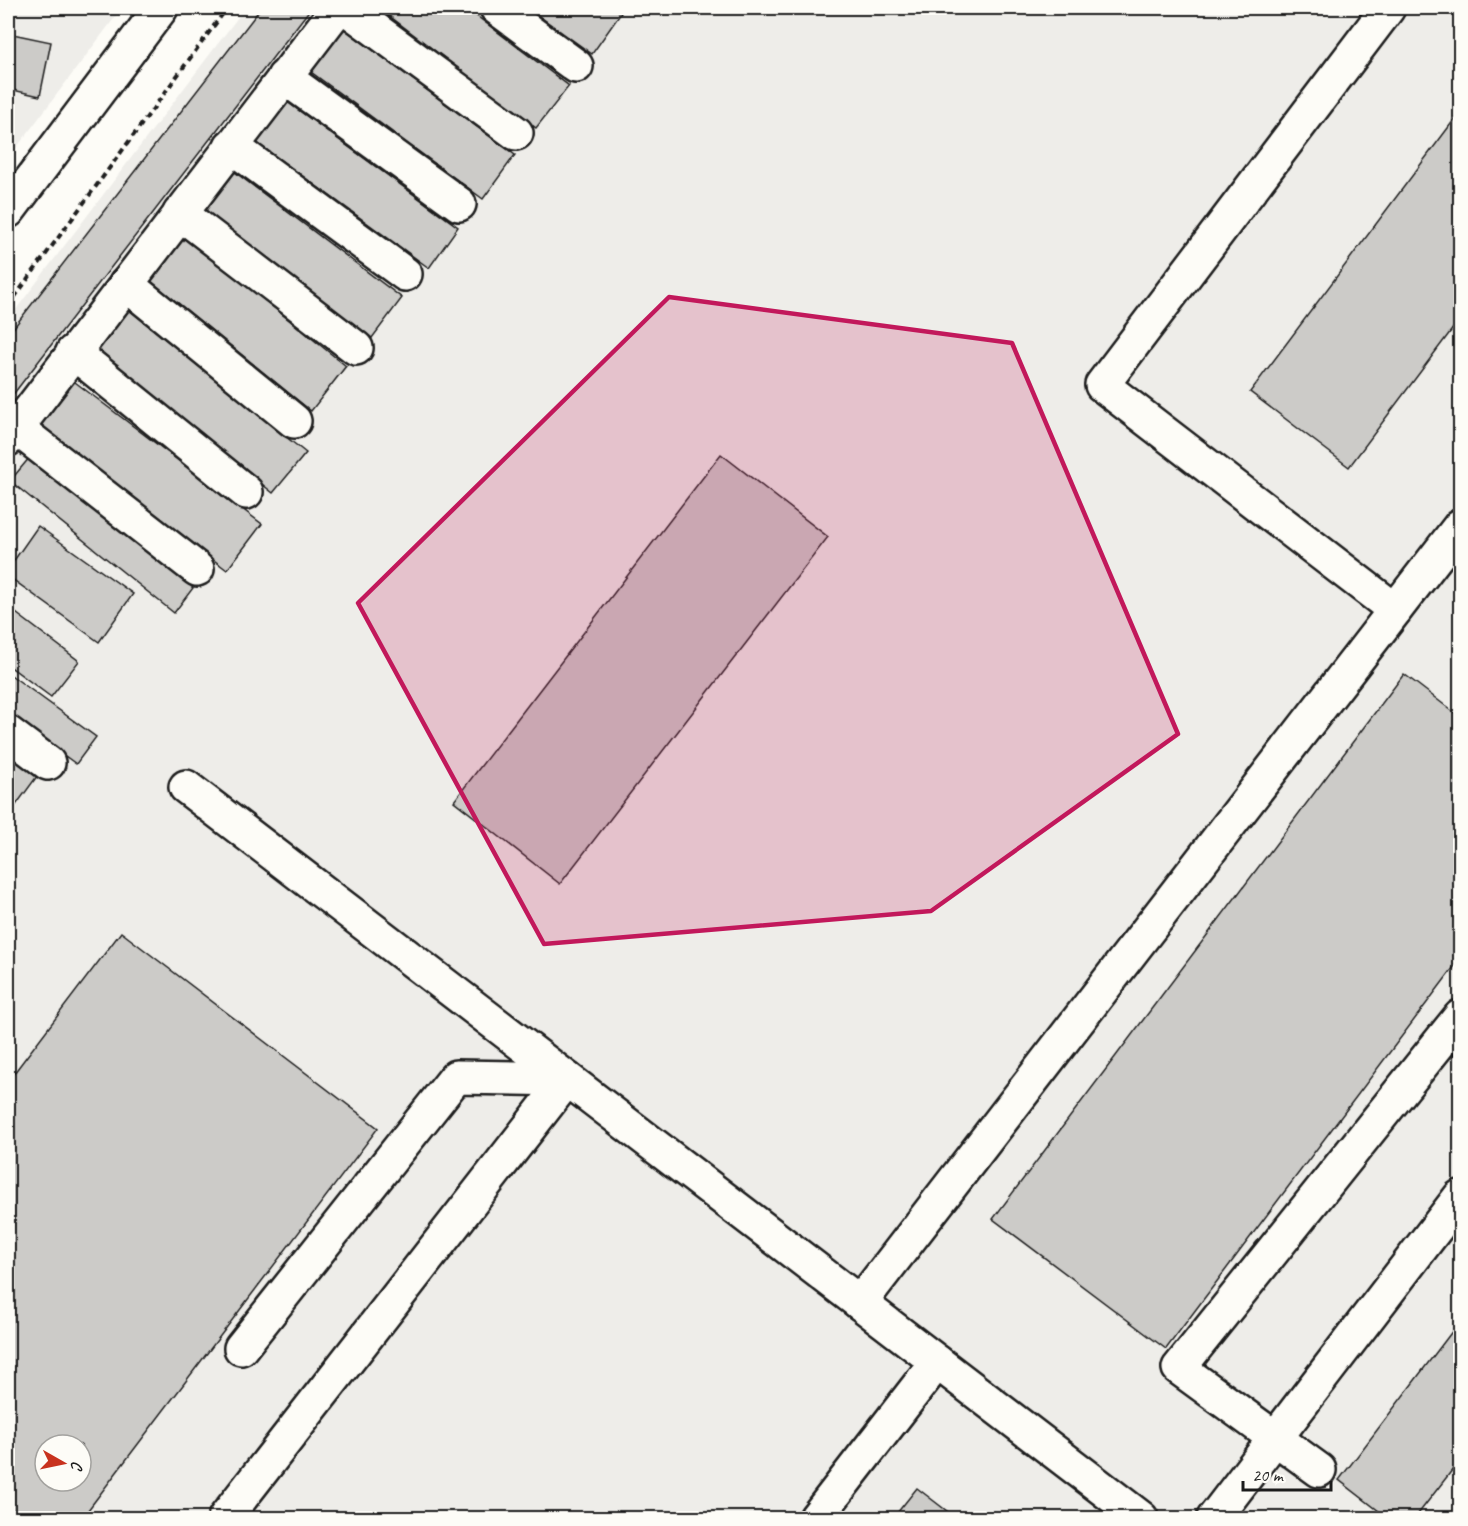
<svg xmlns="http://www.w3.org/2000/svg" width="1468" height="1526" font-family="Caveat,sans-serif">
  <rect width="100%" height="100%" fill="#fdfcf7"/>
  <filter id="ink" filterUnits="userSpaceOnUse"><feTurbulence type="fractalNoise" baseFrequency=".0167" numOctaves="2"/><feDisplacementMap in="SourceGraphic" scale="12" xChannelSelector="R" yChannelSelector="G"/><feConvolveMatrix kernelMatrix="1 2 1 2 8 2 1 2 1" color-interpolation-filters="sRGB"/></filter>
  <g filter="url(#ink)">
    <g fill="#eeede9" fill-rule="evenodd">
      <polygon points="8,8 122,8 8,159"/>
      <path d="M245,8H1460V1518H8V320ZM45,1445H81V1481H45Z"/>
    </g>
    <g fill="#cccbc8" stroke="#1c1c1c" stroke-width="1.5" fill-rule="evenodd">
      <polygon points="261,8 311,8 8,401 8,335"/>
      <polygon points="379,8 466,8 569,86 536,128"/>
      <polygon points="528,8 613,8 621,13 592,54"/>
      <polygon points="343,28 515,155 483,199 311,72"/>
      <polygon points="8,33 51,42 40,96 8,89"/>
      <polygon points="286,101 458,227 429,268 256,142"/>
      <polygon points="1460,112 1460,319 1349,467 1250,392"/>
      <polygon points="232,170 402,298 372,338 202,210"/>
      <polygon points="183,234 346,366 311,411 147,278"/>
      <polygon points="128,309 306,453 273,493 95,349"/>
      <polygon points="71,379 262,524 227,570 36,425"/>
      <polygon points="721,454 828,537 560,884 454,801"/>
      <polygon points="30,457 193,588 174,613 10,481"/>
      <polygon points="38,526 133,594 99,642 8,576 8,569"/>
      <polygon points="8,607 79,661 51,697 8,665"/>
      <polygon points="8,673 96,737 76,764 8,714"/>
      <polygon points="1404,674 1460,717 1460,959 1166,1349 993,1219"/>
      <polygon points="8,751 38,775 8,816"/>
      <path d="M121,932L378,1128L82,1518H8V1081ZM45,1445H81V1481H45Z"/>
      <polygon points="1460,1321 1460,1460 1415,1518 1388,1518 1339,1480"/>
      <polygon points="917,1488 956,1518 893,1518"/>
    </g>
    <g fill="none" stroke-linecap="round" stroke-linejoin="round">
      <g stroke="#1c1c1c" stroke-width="38">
        <g id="minor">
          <polyline points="346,8 516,133"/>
          <polyline points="497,8 576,66"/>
          <polyline points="1388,8 1102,385 1395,610"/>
          <polyline points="284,77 459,204"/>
          <polyline points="231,146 405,274"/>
          <polyline points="8,211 161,8"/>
          <polyline points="180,213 356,348"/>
          <polyline points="126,284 294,421"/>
          <polyline points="73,352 246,492"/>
          <polyline points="15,427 197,569"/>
          <polyline points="8,439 338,8"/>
          <polyline points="8,733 48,763"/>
          <polyline points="186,787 1141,1518"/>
          <polyline points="860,1303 1460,526"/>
          <polyline points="241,1348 456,1077 567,1079"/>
          <polyline points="1319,1470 1179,1368 1460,1017"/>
          <polyline points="225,1518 567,1079"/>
          <polyline points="816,1518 937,1362"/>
          <polyline points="1214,1518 1460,1197"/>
        </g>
      </g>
      <polyline stroke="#1c1c1c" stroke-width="4" stroke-dasharray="6 4.5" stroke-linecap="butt" points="8,306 227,8"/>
      <use href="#minor" stroke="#fdfcf7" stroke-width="33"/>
    </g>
  </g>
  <path fill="#c2185b" fill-opacity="0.2" stroke="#c2185b" stroke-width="4.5" stroke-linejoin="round" d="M669,297L1012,343L1178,734L931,911L544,944L358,603Z"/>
  <rect width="1468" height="1526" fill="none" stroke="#fdfcf7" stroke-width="30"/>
  <rect x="15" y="15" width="1438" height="1496" fill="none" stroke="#1c1c1c" stroke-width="2" filter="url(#ink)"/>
  <g transform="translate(63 1463) rotate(99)"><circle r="28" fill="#fdfcf7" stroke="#a3a29f" stroke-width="1.5"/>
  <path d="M0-4.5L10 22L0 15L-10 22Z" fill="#c8321e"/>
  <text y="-9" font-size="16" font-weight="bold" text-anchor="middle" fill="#1c1c1c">С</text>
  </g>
  <path d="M1243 1481v9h88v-9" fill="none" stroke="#1c1c1c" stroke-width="3"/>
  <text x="1252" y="1481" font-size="18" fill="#1c1c1c" stroke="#fdfcf7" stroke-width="4.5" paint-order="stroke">20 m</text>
</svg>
